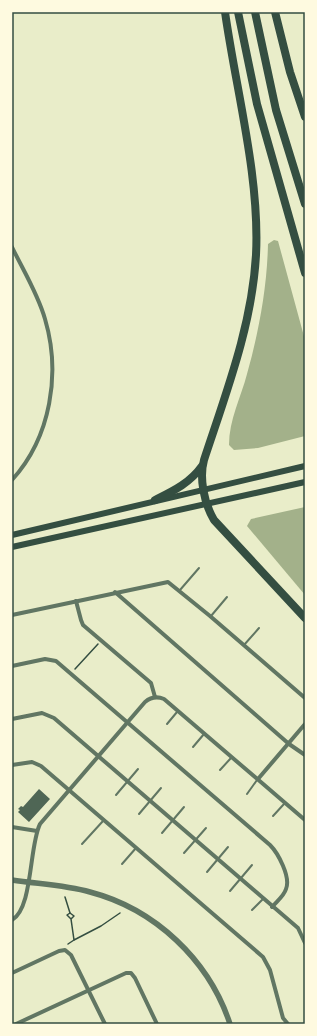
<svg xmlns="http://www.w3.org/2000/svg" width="317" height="1036" font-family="Cabin,sans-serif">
  <rect width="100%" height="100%" fill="#e9edc9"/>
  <g fill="#a3b18a">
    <path d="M274,240L278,241L305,340V436L258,448L234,450L229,445C229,420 241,397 247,374C259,331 267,288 268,244Z"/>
    <polygon points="305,507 305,595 247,526 251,519"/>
  </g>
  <polygon fill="#4f6655" points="39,789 50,799 29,822 18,812 20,810 18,809 21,806 23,807"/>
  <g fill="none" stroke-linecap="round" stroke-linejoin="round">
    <g stroke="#344e41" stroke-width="1.5">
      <polyline points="75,669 98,644"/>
      <polyline points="65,897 70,913"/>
      <polyline points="71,919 74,916 70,913 67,915 71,919 74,940 101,926 120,913"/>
      <polyline points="68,944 74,940"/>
    </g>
    <g stroke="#617663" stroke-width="2">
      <polyline points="180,590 199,568"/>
      <polyline points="211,616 227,597"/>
      <polyline points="244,645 259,628"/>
      <polyline points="167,724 177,712"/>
      <polyline points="193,747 204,734"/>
      <polyline points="220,770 231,758"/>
      <polyline points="247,794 257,780"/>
      <polyline points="116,795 138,769"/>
      <polyline points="139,814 161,788"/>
      <polyline points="273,816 284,804"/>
      <polyline points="162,833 184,807"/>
      <polyline points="82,844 103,821"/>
      <polyline points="184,853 206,828"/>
      <polyline points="122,864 136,848"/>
      <polyline points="207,872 228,847"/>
      <polyline points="230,891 252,865"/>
      <polyline points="252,910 263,899"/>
    </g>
    <g stroke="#617663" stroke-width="4">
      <path d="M12,247C23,270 38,294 45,319C61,373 51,437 12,480"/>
      <polyline points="115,592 289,744 305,755"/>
      <polyline points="76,601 81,620 83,625 151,683 155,697"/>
      <polyline points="12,615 168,582 210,616 305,698"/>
      <path d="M12,666L45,659L56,661L270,845C278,853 291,877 286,889C284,896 277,901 272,907"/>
      <polyline points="12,719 42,713 54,718 298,928 305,943"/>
      <polyline points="12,765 32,762 41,766 263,957 270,970 283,1018 288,1024"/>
      <polyline points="258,779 305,724"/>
      <polyline points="12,827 37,831"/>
      <path d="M12,920C33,908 29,846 40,824L145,702C151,697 157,696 164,699L305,820"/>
      <polyline points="12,973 59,951 65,950 71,955 105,1024"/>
      <polyline points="16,1024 126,973 131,973 135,978 157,1024"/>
    </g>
    <path stroke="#617663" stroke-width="5.5" d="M12,880C38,884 65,885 90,892C155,909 209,960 230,1024"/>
    <g stroke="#344e41" stroke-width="6">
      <polyline points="12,535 305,466"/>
      <polyline points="12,547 305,482"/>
    </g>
    <g stroke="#344e41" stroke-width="8">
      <path d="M225,12C236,90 260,177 256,255C252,326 226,393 204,460C199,478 204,503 214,520L305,618"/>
      <polyline points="238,12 257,104 305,273"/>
      <polyline points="255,12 276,110 305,204"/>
      <polyline points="275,12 290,72 305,117"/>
      <path d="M155,500C173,491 190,483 202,466"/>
    </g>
  </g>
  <rect width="317" height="1036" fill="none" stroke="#fefae0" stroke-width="26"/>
  <rect x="13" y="13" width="291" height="1010" fill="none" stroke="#344e41" stroke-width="1.5"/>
</svg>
